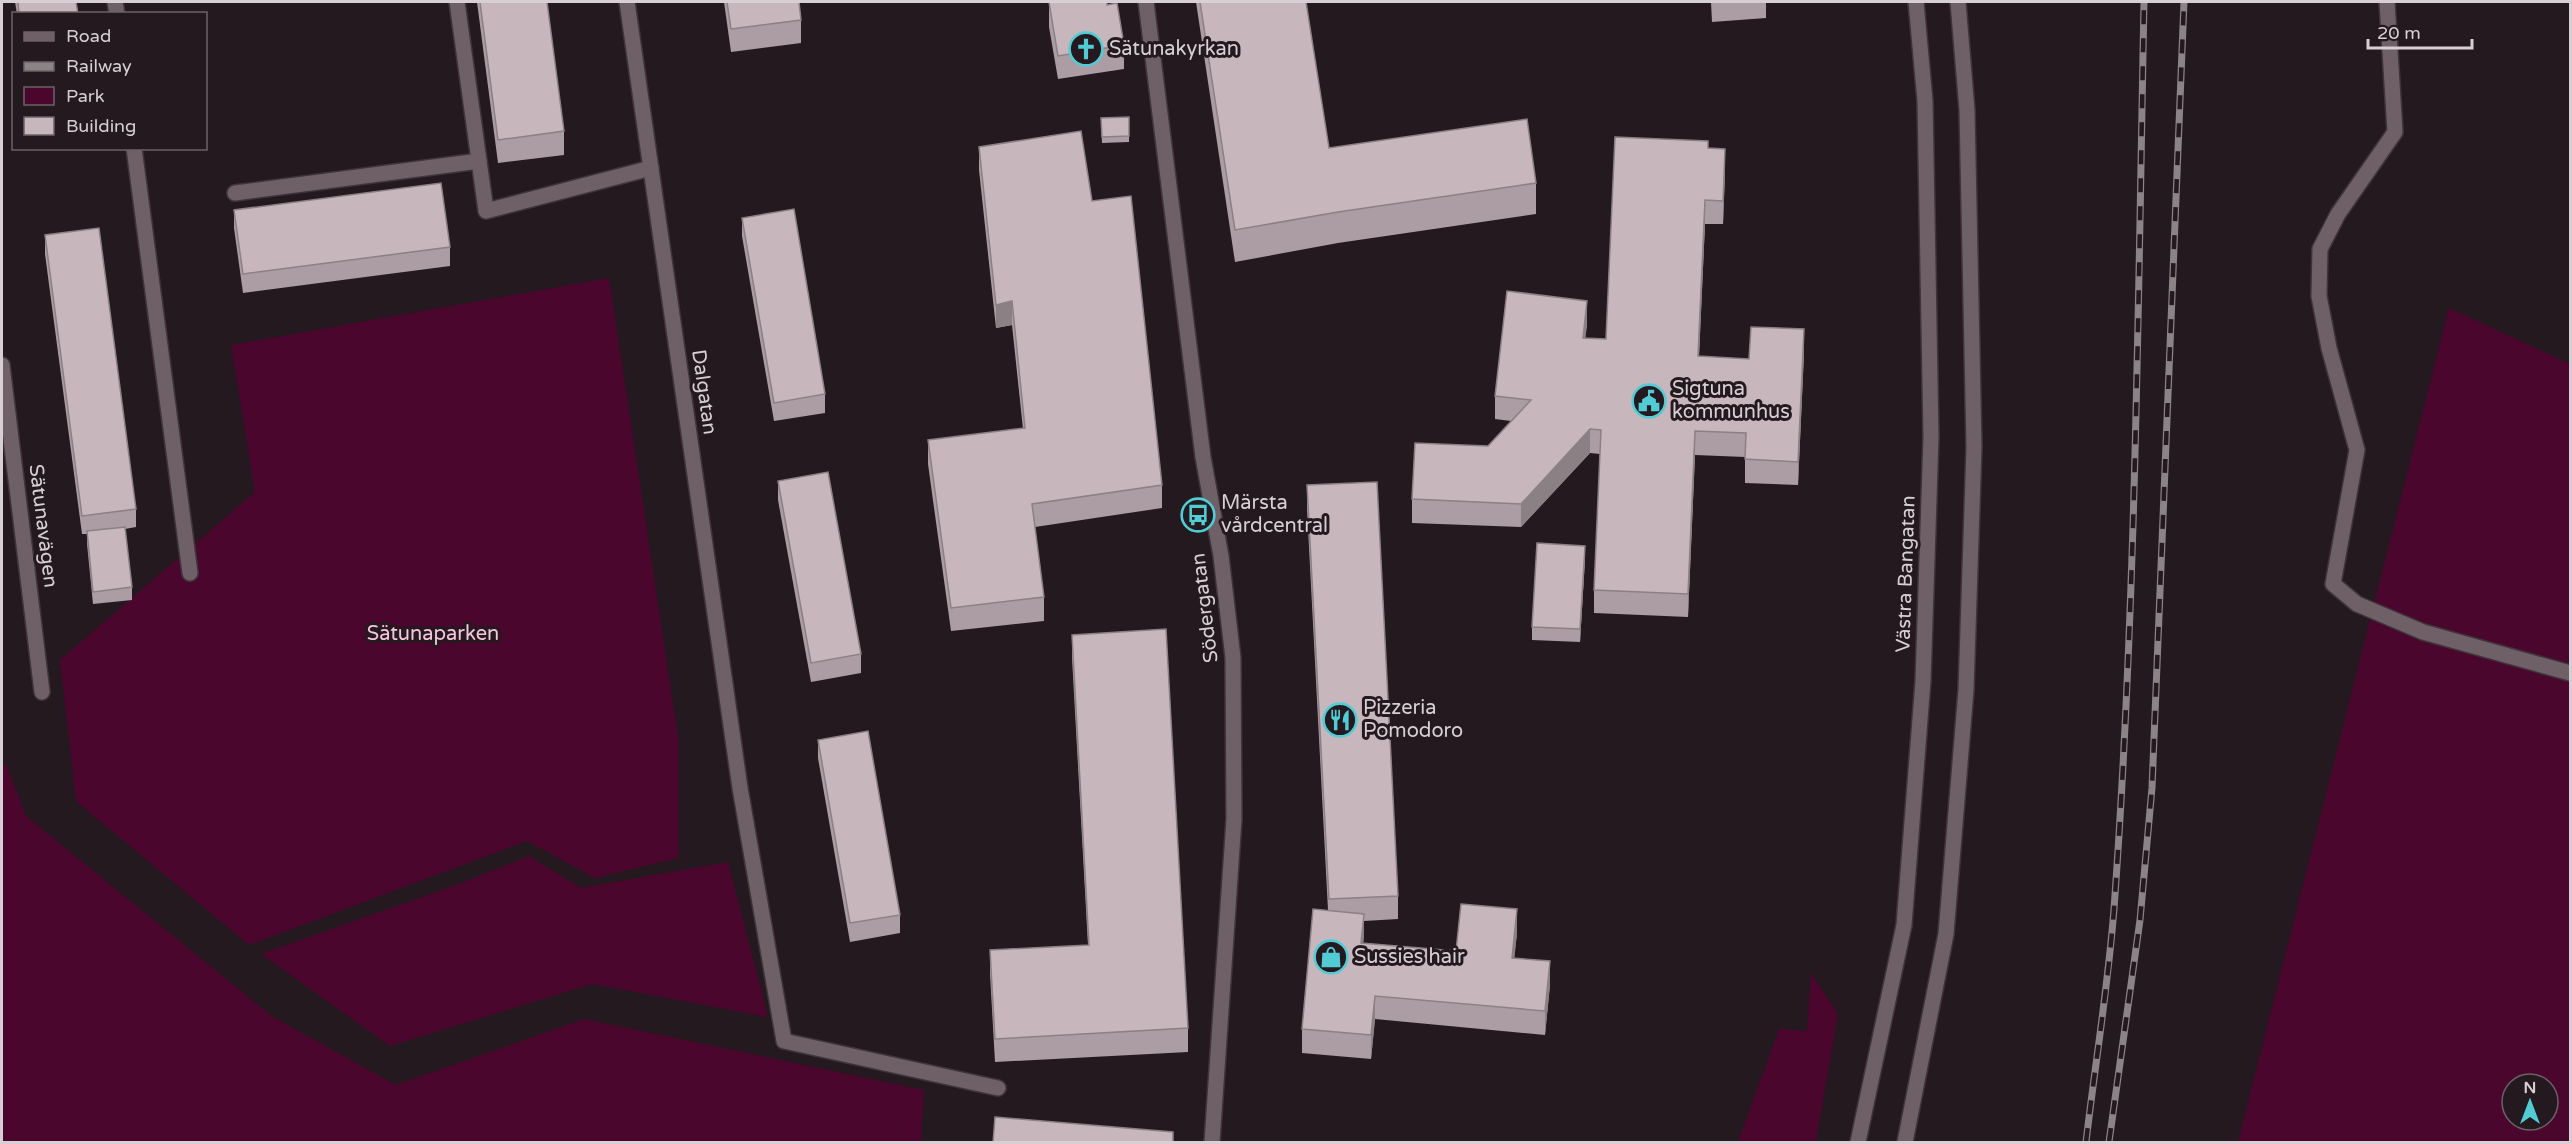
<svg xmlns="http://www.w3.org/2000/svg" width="2572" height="1144" font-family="'Varela Round',sans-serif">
  <rect width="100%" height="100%" fill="#24191e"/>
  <g fill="#4b062e" fill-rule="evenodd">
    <polygon points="609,278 678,737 678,858 595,878 527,841 249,945 76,801 60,660 255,492 231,345"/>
    <path d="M2449,308L2570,364V1142H2238ZM2512,1084H2548V1120H2512Z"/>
    <polygon points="6,764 26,816 273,1017 396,1085 584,1019 924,1090 921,1142 2,1142 2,768"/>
    <polygon points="529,856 581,888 728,862 768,1017 592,984 390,1046 261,954 459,884"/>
    <polygon points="1811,973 1838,1014 1816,1142 1738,1142 1779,1029 1807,1031"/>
  </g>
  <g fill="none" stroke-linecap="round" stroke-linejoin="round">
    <g stroke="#3d3539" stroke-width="18">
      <g id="minor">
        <polyline points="115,2 117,14"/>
        <polyline points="457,2 486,211 651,168"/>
        <polyline points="627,2 740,788 784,1041 998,1088"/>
        <polyline points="1146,2 1203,457 1221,556 1233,658 1234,819 1212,1142"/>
        <polyline points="2387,2 2395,132 2338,214 2320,249 2319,296 2329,348 2357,450 2333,584 2357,604 2423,632 2570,673"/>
        <polyline points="134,148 190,573"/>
        <polyline points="235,193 479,161"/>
        <polyline points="2,365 42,692"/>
        <polyline points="1858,1142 1904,925 1923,681 1931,437 1925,101 1916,2"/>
        <polyline points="1905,1142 1946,934 1966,690 1974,447 1967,110 1958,2"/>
      </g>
    </g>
    <use href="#minor" stroke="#6e6066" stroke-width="15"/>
    <g stroke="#8c8387" stroke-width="7">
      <g id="rail">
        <path d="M2086,1142C2095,1065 2108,987 2114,909C2136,607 2138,304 2144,2"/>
        <polyline points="2109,1142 2140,920 2152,788 2184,2"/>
      </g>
    </g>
    <use href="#rail" stroke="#24191e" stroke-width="4.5" stroke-dasharray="14" stroke-linecap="butt"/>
  </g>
  <g fill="#ab9da3">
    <polygon points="15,2 76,2 78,14 17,14"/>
    <polygon points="477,2 547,2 564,131 564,155 498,163"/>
    <polygon points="724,2 799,2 801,20 801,43 731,52"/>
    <polygon points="1049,2 1107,5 1124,45 1124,69 1058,79 1049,27"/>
    <polygon points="1196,2 1306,2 1329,148 1536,183 1536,214 1338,243 1235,262"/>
    <polygon points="1711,2 1766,2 1766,18 1712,22"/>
    <polygon points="1129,117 1129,142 1102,143 1101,118"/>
    <polygon points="979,147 1092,201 1162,485 1162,508 1035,527 1044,597 1044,621 951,631 928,464 928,440 1023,429 1012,325 996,328 979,170"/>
    <polygon points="1708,148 1725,172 1723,224 1705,224 1699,356 1749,359 1804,353 1798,485 1745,483 1745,457 1695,455 1688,617 1594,613 1594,590 1600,454 1590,453 1521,527 1412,523 1412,499 1488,446 1511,421 1495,419 1495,396 1587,324 1585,338 1606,339"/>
    <polygon points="234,210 450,247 450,266 243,293 234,228"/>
    <polygon points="742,218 825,394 825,413 774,421 742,236"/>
    <polygon points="45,235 136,509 136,527 125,529 132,587 132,600 93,604 87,544 87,534 82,534 45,254"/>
    <polygon points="778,481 861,654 861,673 811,682 778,500"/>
    <polygon points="1307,485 1398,896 1398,919 1364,921 1363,943 1456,951 1517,933 1514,958 1550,985 1545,1035 1375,1019 1371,1059 1302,1053 1302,1029 1328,910 1307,509"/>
    <polygon points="1585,559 1580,642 1532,640 1532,627"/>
    <polygon points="1072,635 1188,1028 1188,1052 995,1062 990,974 990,950 1088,945 1072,658"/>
    <polygon points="818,740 900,915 900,933 850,942 818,758"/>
  </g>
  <g fill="#8b8084">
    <polygon points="1725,149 1725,172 1723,224 1723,201"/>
    <polygon points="1705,200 1705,224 1698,380 1698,356"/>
    <polygon points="1012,301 1012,325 996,328 996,305"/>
    <polygon points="1587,301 1587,324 1583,362 1583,338"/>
    <polygon points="1804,329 1804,353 1798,485 1798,462"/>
    <polygon points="1590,429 1590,453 1521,527 1521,504"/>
    <polygon points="1695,431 1695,455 1688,617 1688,594"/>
    <polygon points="1585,546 1585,559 1580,642 1580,629"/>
    <polygon points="1517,909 1517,933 1512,981 1512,958"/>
    <polygon points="1364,914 1364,937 1361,966 1361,943"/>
    <polygon points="1550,961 1550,985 1545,1035 1545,1011"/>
    <polygon points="1375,996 1375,1019 1371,1059 1371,1035"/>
  </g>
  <g fill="#c7b7bd" stroke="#8b8084" stroke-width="1.5">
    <polygon points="18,2 76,2 78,14 19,14"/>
    <polygon points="480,2 547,2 564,131 498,140"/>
    <polygon points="727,2 799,2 801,20 731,29"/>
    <polygon points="1049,2 1107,2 1107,5 1117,3 1124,45 1058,56"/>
    <polygon points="1200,2 1306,2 1329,148 1527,119 1536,183 1338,212 1235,230"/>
    <polygon points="1129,117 1129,136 1102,137 1101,118"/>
    <polygon points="1081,131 1092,201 1131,196 1162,485 1032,504 1044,597 951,608 928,440 1025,428 1012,301 996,305 979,147"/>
    <polygon points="1615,137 1708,141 1708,148 1725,149 1723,201 1705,200 1698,356 1749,359 1751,327 1804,329 1798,462 1745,459 1746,433 1695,431 1688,594 1594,590 1601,430 1590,429 1521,504 1412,499 1415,443 1488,446 1531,400 1495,396 1507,291 1587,301 1583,338 1606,339"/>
    <polygon points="441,183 450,247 243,274 234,210"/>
    <polygon points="794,209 825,394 774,403 742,218"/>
    <polygon points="99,228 136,509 82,516 45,235"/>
    <polygon points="828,472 861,654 811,663 778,481"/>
    <polygon points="1377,482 1398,896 1329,899 1307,485"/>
    <polygon points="125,527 132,587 93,592 87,531"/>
    <polygon points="1537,543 1585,546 1580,629 1532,627"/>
    <polygon points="1166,629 1188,1028 995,1039 990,950 1089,945 1072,635"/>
    <polygon points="868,731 900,915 850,923 818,740"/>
    <polygon points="1461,904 1517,909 1512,958 1550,961 1545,1011 1375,996 1371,1035 1302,1029 1313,909 1364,914 1361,943 1456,951"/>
    <polygon points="995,1117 1173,1132 1173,1143 993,1143"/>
  </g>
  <defs>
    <g id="church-ring" transform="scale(1.725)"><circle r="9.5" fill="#24191e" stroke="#51ccd4" stroke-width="1.5"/><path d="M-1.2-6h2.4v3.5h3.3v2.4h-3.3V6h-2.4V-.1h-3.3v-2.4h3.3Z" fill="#51ccd4"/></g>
    <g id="civic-ring" transform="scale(1.725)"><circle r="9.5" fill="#24191e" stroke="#51ccd4" stroke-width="1.5"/><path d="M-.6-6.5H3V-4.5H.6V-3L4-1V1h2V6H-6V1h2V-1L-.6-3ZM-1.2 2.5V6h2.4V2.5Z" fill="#51ccd4"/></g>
    <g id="bus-ring" transform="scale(1.725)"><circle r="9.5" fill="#24191e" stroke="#51ccd4" stroke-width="1.5"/><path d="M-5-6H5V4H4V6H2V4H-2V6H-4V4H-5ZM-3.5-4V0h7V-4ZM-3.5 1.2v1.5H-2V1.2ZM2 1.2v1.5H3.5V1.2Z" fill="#51ccd4"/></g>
    <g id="restaurant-ring" transform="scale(1.725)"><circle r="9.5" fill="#24191e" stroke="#51ccd4" stroke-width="1.5"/><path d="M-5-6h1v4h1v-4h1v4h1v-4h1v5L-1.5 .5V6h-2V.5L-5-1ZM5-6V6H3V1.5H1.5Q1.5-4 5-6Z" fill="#51ccd4"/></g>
    <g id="shop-ring" transform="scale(1.725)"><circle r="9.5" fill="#24191e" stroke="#51ccd4" stroke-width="1.5"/><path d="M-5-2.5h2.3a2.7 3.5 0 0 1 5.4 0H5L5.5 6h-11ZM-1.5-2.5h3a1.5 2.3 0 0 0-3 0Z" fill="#51ccd4"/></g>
  </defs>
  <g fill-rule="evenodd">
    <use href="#church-ring" x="1086" y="49"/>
    <use href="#civic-ring" x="1649" y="401"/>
    <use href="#bus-ring" x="1198" y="515"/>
    <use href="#restaurant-ring" x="1340" y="720"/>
    <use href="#shop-ring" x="1331" y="957"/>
  </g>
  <g text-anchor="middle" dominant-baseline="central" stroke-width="6" stroke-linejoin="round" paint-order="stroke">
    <g font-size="20" fill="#d7cfd3" stroke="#24191e" text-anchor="start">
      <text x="1109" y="49">Sätunakyrkan</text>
      <text x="1672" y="389">Sigtuna<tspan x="1672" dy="23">kommunhus</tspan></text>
      <text x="1221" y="503">Märsta<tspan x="1221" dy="23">vårdcentral</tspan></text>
      <text x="1363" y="708">Pizzeria<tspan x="1363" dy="23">Pomodoro</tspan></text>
      <text x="1354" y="957">Sussies hair</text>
    </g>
    <g font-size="20" fill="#d7cfd3" stroke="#24191e">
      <text transform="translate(704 392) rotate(82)">Dalgatan</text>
      <text transform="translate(43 526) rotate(83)">Sätunavägen</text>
      <text transform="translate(1906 574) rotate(-88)">Västra Bangatan</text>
      <text transform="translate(1205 608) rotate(-97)">Södergatan</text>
    </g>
    <g font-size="20" fill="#f5c6da" stroke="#24191e">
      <text x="433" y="634">Sätunaparken</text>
    </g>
  </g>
  <rect width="2572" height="1144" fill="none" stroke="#d7cfd3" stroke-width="6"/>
  <rect x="12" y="12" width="195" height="138" fill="#24191e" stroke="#6c6266" stroke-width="1.5"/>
  <rect x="24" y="32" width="30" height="9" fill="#6e6066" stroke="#6c6266" stroke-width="1.5"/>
  <text x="66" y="42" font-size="18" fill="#d7cfd3">Road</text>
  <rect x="24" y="62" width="30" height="9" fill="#8c8387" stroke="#6c6266" stroke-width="1.5"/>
  <text x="66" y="72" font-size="18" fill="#d7cfd3">Railway</text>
  <rect x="24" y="87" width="30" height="18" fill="#4b062e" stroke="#6c6266" stroke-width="1.5"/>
  <text x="66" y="102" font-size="18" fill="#d7cfd3">Park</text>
  <rect x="24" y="117" width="30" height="18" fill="#c7b7bd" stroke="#6c6266" stroke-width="1.5"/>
  <text x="66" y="132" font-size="18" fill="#d7cfd3">Building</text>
  <g transform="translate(2530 1102)"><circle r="28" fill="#24191e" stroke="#6c6266" stroke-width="1.5"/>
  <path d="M0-4.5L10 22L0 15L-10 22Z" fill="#51ccd4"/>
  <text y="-9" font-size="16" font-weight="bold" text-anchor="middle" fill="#d7cfd3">N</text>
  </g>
  <path d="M2368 39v9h104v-9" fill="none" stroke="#d7cfd3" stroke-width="3"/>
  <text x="2377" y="39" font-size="18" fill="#d7cfd3" stroke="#24191e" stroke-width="4.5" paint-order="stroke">20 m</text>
</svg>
